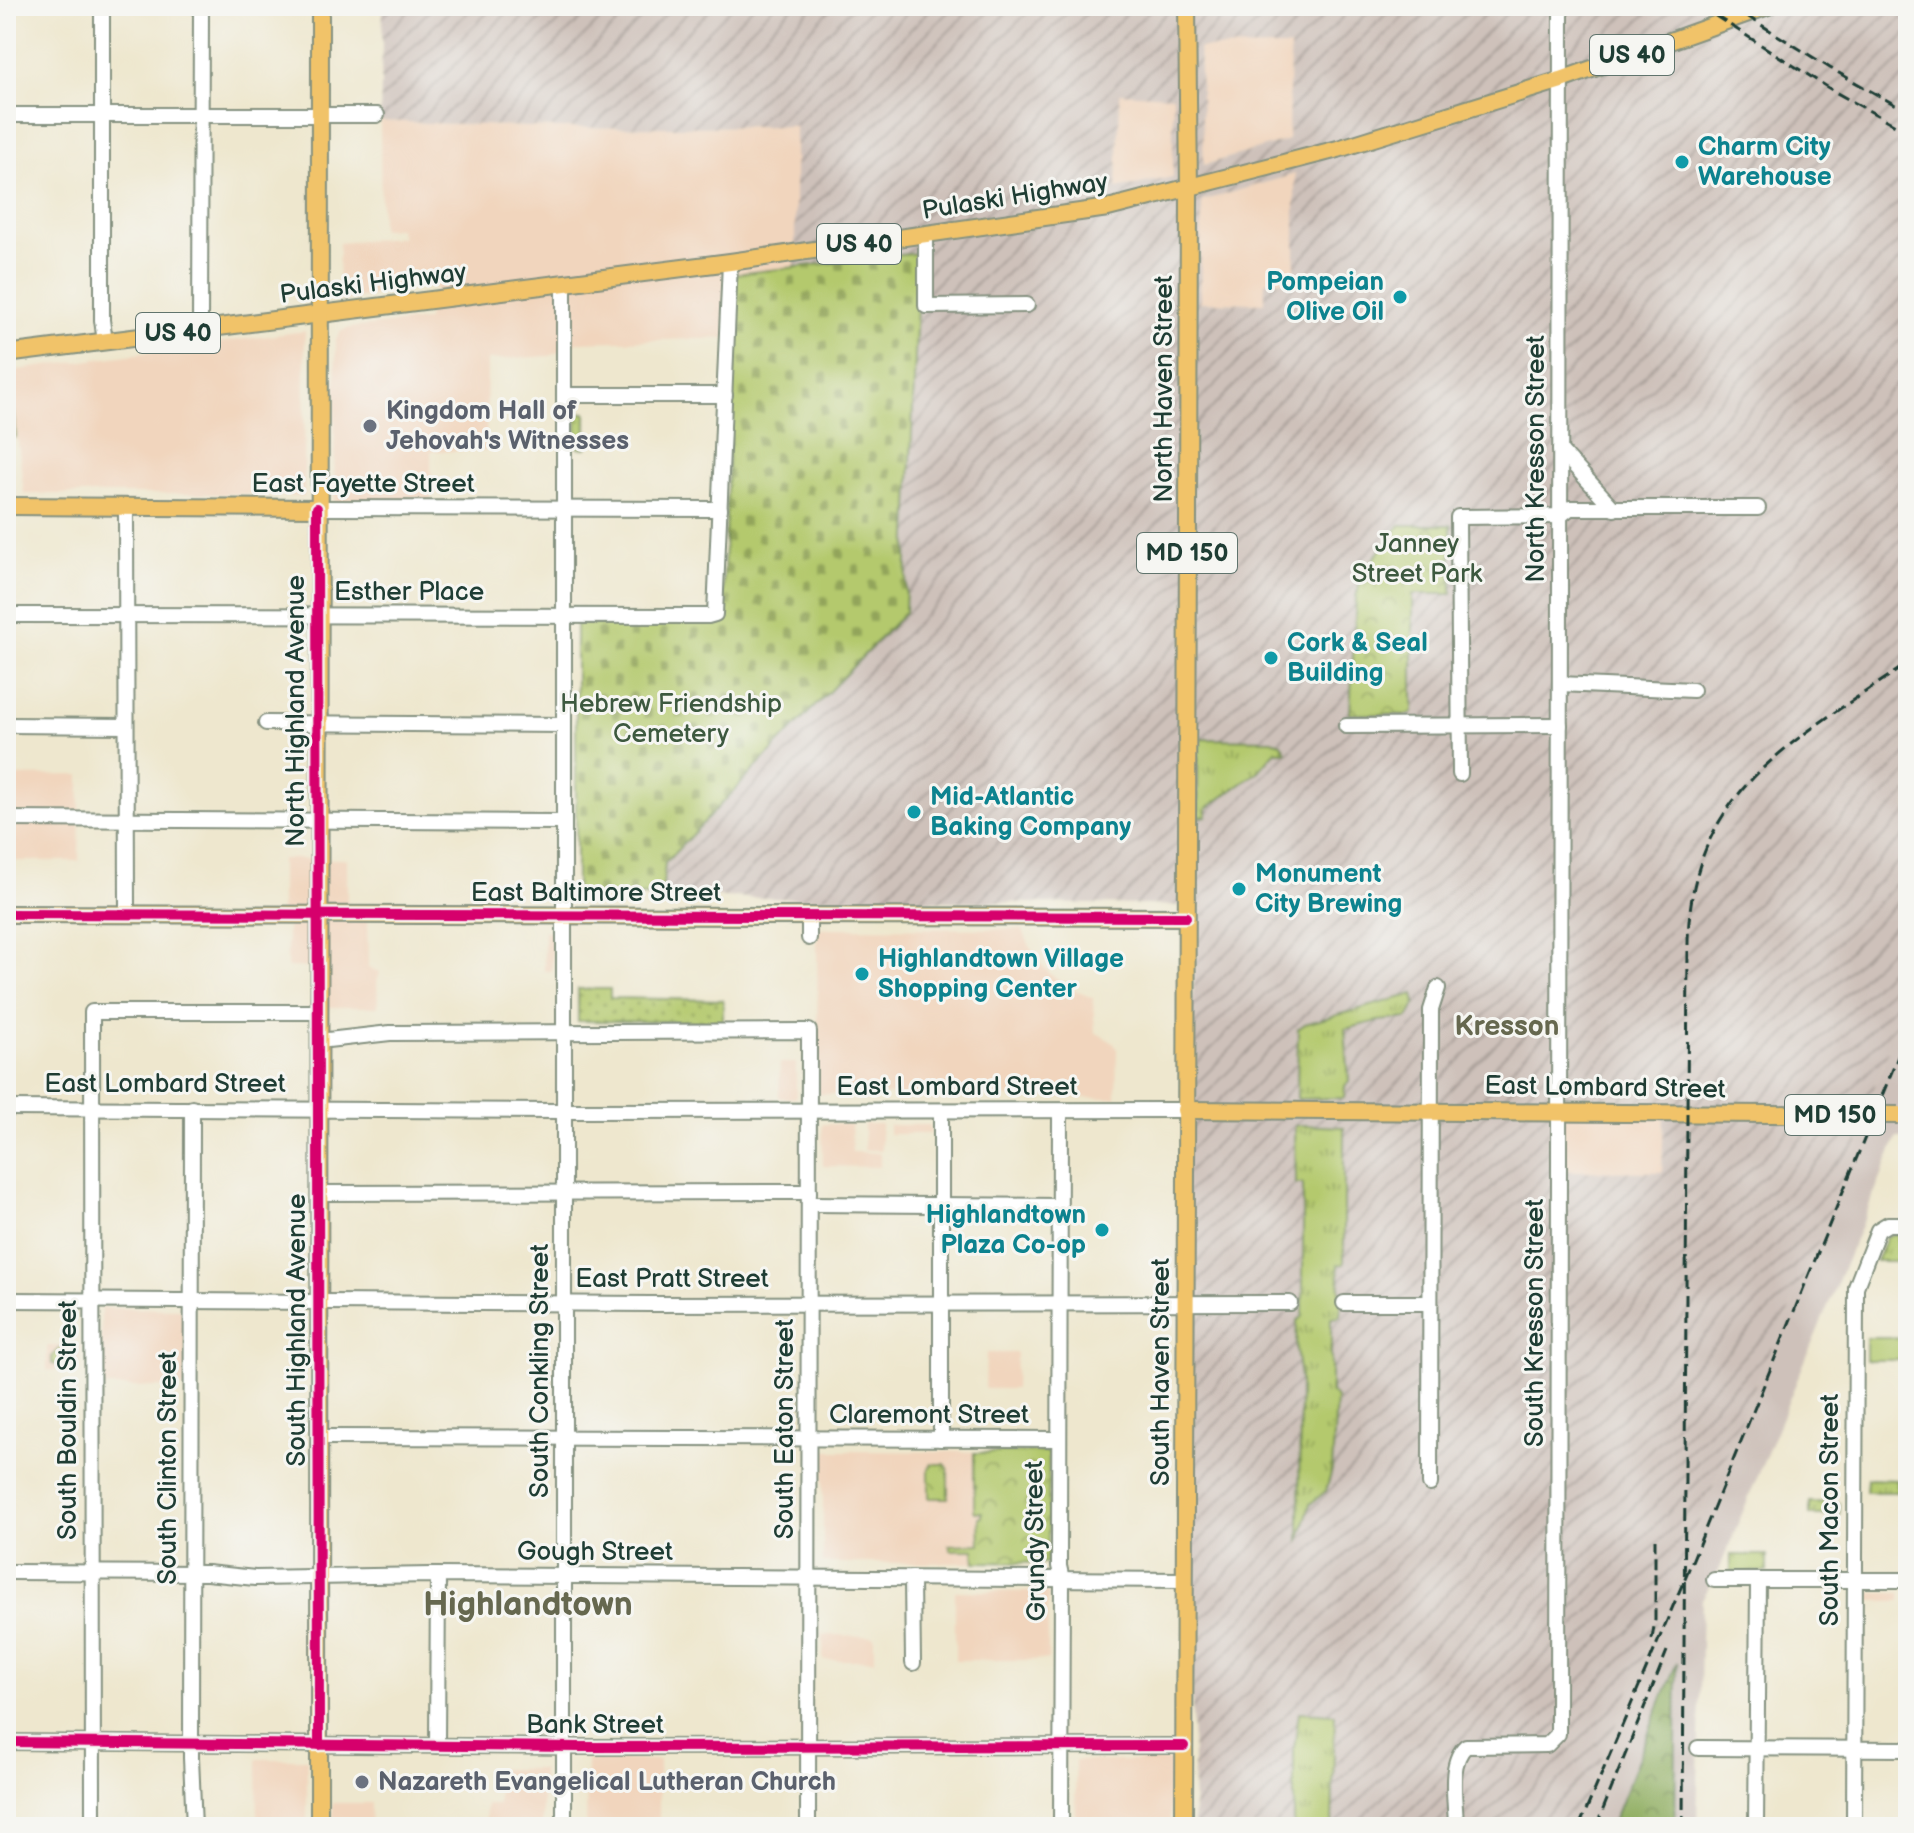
<svg xmlns="http://www.w3.org/2000/svg" width="1914" height="1833" font-family="'Balsamiq Sans',sans-serif">
  <defs>
    <pattern id="industrial-furrows" width="10" height="10" patternUnits="userSpaceOnUse" patternTransform="scale(2)"><rect width="10" height="10" fill="#cec1ba"/><path d="M-1 1l2-2M0 10L10 0M9 11l2-2" fill="none" stroke="#a79e98"/></pattern>
    <pattern id="grass-tufts" width="24" height="20" patternUnits="userSpaceOnUse" patternTransform="scale(2)"><rect width="24" height="20" fill="#b4c96d"/><path d="M3 7l-1-3M5 7V3M7 7l1-3M15 17l-1-3M17 17v-4M19 17l1-3" fill="none" stroke="#92a45a"/></pattern>
    <pattern id="forest-crowns" width="20" height="18" patternUnits="userSpaceOnUse" patternTransform="scale(2)"><rect width="20" height="18" fill="#8fad60"/><path d="M2 6a3 3 0 1 1 6 0M12 15a3 3 0 1 1 6 0" fill="none" stroke="#748e50"/></pattern>
    <pattern id="cemetery-stones" width="16" height="16" patternUnits="userSpaceOnUse" patternTransform="scale(2)"><rect width="16" height="16" fill="#b4c96d"/><path d="M2 7V4a2 2 0 0 1 4 0v3zM10 15v-3a2 2 0 0 1 4 0v3z" fill="#92a45a"/></pattern>
    <pattern id="park-crowns" width="20" height="18" patternUnits="userSpaceOnUse" patternTransform="scale(2)"><rect width="20" height="18" fill="#b4c96d"/><path d="M2 6a3 3 0 1 1 6 0M12 15a3 3 0 1 1 6 0" fill="none" stroke="#92a45a"/></pattern>
    <pattern id="garden-dots" width="8" height="8" patternUnits="userSpaceOnUse" patternTransform="scale(2)"><rect width="8" height="8" fill="#b4c96d"/><path d="M2 2h.1M6 6h.1" fill="none" stroke="#92a45a" stroke-width="1.8" stroke-linecap="round"/></pattern>
  </defs>
  <rect width="100%" height="100%" fill="#f6f6f2"/>
  <filter id="ink" filterUnits="userSpaceOnUse"><feTurbulence type="fractalNoise" baseFrequency=".0125" numOctaves="2"/><feDisplacementMap in="SourceGraphic" scale="16" xChannelSelector="R" yChannelSelector="G"/><feConvolveMatrix kernelMatrix="1 2 1 2 8 2 1 2 1" color-interpolation-filters="sRGB"/></filter>
  <filter id="wash" filterUnits="userSpaceOnUse"><feTurbulence type="fractalNoise" baseFrequency=".006" numOctaves="4" result="noise"/><feDisplacementMap in="SourceGraphic" scale="32" xChannelSelector="R" yChannelSelector="G"/><feGaussianBlur stdDeviation="1.8" result="paint"/><feColorMatrix in="noise" values="0 0 0 0 0 0 0 0 0 0 0 0 0 0 0 0 0 1.4 0 .05"/><feComposite in="paint" operator="in"/></filter>
  <g filter="url(#wash)">
    <rect width="100%" height="100%" fill="#eee7ce"/>
    <g fill="#f1d5bd">
      <polygon points="1199,47 1290,47 1289,140 1203,165"/>
      <polygon points="1120,93 1173,95 1173,178 1117,189"/>
      <polygon points="380,121 555,128 796,126 795,266 735,274 733,338 578,342 550,356 487,360 486,451 431,451 431,510 334,508 336,340 341,331 350,328 427,320 429,301 437,299 435,285 338,301 339,243 402,237 399,228 381,229"/>
      <polygon points="1295,174 1295,281 1264,303 1199,302 1202,201"/>
      <polygon points="305,331 304,497 254,494 24,494 10,371"/>
      <polygon points="80,775 79,861 6,861 6,776"/>
      <polygon points="281,859 347,859 347,914 367,915 368,968 380,972 377,982 378,1007 320,1007 320,968 287,967 287,915 281,915"/>
      <polygon points="817,928 1022,929 1035,957 1051,975 1071,989 1093,998 1095,1032 1114,1043 1117,1049 1116,1098 818,1094"/>
      <rect x="544" y="931" width="8" height="40"/>
      <polygon points="780,1063 796,1063 796,1098 779,1098"/>
      <polygon points="1559,1113 1664,1114 1662,1172 1560,1172"/>
      <polygon points="822,1124 851,1124 852,1152 880,1153 880,1167 823,1166"/>
      <rect x="864" y="1124" width="17" height="26"/>
      <polygon points="889,1125 930,1125 931,1134 889,1134"/>
      <polygon points="101,1308 185,1309 186,1387 102,1387"/>
      <rect x="47" y="1346" width="33" height="24"/>
      <polygon points="986,1353 1016,1353 1015,1389 985,1389"/>
      <polygon points="823,1451 1049,1452 1048,1563 823,1563"/>
      <polygon points="955,1591 1048,1592 1048,1660 955,1660"/>
      <rect x="1866" y="1593" width="35" height="8"/>
      <polygon points="823,1635 874,1636 874,1660 823,1660"/>
      <polygon points="257,1759 307,1759 307,1827 258,1827"/>
      <polygon points="587,1760 659,1760 659,1827 586,1827"/>
      <polygon points="1075,1761 1171,1761 1170,1827 1076,1827"/>
      <polygon points="498,1769 542,1769 542,1827 485,1827 486,1804 498,1804"/>
      <polygon points="333,1803 371,1803 370,1827 333,1827"/>
    </g>
    <path fill="url(#industrial-furrows)" fill-rule="evenodd" d="M383,6H1908V982L1893,1039L1870,1098L1862,1135L1801,1285L1757,1381L1574,1827H1194L1183,1112L1200,906L662,896L665,864L905,612L919,253L795,266V126L555,128L380,121ZM1290,47L1288,140L1204,165L1199,48ZM1120,93L1173,96V177L1117,189ZM1295,174V281H1265L1264,303L1200,302L1202,201ZM1400,525L1451,594H1413V712ZM1559,1113L1664,1114L1662,1172L1560,1171Z"/>
    <polygon fill="#cec1ba" points="1908,982 1908,1138 1897,1138 1718,1572 1702,1599 1697,1827 1675,1827 1676,1664 1611,1827 1574,1827 1757,1381 1801,1285 1861,1135 1870,1098 1893,1039"/>
    <g fill="url(#grass-tufts)" stroke="#6a8350" stroke-width="2">
      <polygon points="1198,739 1272,740 1281,743 1286,752 1275,752 1258,772 1207,808 1207,816 1198,817"/>
      <polygon points="1414,994 1416,1003 1408,1018 1378,1021 1345,1029 1349,1081 1345,1086 1344,1098 1297,1099 1298,1029 1305,1024"/>
      <path d="M1300,1125L1344,1127V1264L1338,1265C1338,1281 1344,1305 1339,1317L1331,1318V1392L1336,1399L1332,1470L1326,1491L1310,1504L1299,1542L1300,1377L1296,1350L1297,1321L1303,1316V1184H1296L1295,1126Z"/>
      <polygon points="1892,1234 1898,1234 1898,1261 1876,1261 1886,1238"/>
      <rect x="1866" y="1338" width="42" height="22"/>
      <polygon points="1867,1479 1897,1480 1897,1492 1866,1492"/>
      <polygon points="1810,1502 1840,1503 1840,1515 1810,1515"/>
      <polygon points="1299,1712 1335,1714 1332,1827 1294,1827 1294,1748"/>
    </g>
    <polygon fill="url(#forest-crowns)" stroke="#57754a" stroke-width="2" points="1677,1662 1675,1827 1611,1827"/>
    <g fill="url(#cemetery-stones)" stroke="#6a8350" stroke-width="2">
      <polygon points="919,253 905,612 665,863 662,896 576,896 576,624 722,622 735,274"/>
      <polygon points="6,370 8,370 16,437 6,438"/>
    </g>
    <g fill="url(#park-crowns)" stroke="#6a8350" stroke-width="2">
      <polygon points="1400,525 1451,525 1452,594 1413,594 1413,712 1409,715 1350,714 1356,597 1363,572"/>
      <polygon points="60,1348 74,1348 74,1367 52,1364 52,1356"/>
      <polygon points="1049,1452 1048,1563 975,1562 974,1550 951,1550 949,1545 980,1544 979,1517 982,1517 982,1512 974,1512 974,1453"/>
      <polygon points="932,1464 945,1464 948,1468 948,1498 929,1498 929,1468"/>
      <rect x="1731" y="1555" width="36" height="17"/>
    </g>
    <g fill="url(#garden-dots)" stroke="#6a8350" stroke-width="2">
      <polygon points="577,413 586,413 586,448 579,448 577,445"/>
      <polygon points="578,989 610,989 610,998 723,1000 723,1022 578,1021"/>
    </g>
  </g>
  <g filter="url(#ink)">
    <g fill="none" stroke-linecap="round" stroke-linejoin="round">
      <g stroke="#869281" stroke-width="18">
        <g id="minor">
          <polyline points="102,6 102,320 105,342"/>
          <polyline points="6,115 377,115"/>
          <polyline points="926,234 926,306 1027,305"/>
          <polyline points="200,330 201,6"/>
          <polyline points="565,395 725,395"/>
          <polyline points="1560,450 1614,509"/>
          <polyline points="126,507 127,914"/>
          <polyline points="317,508 720,509"/>
          <polyline points="6,615 708,616 715,614 730,262"/>
          <polyline points="1560,684 1693,690"/>
          <polyline points="266,723 564,725"/>
          <polyline points="6,725 126,726"/>
          <polyline points="1346,726 1560,725"/>
          <polyline points="1460,774 1458,517 1560,516 1570,508 1758,508"/>
          <polyline points="6,819 564,822"/>
          <polyline points="809,916 809,938"/>
          <polyline points="319,1041 390,1033 809,1031 808,1827"/>
          <polyline points="6,1108 565,1111 1185,1110"/>
          <polyline points="192,1108 191,1758 194,1827"/>
          <polyline points="941,1111 941,1439"/>
          <polyline points="1060,1111 1059,1566 1062,1579 1061,1827"/>
          <polyline points="319,1193 809,1192"/>
          <polyline points="809,1204 1059,1206"/>
          <polyline points="6,1300 650,1304 1290,1303"/>
          <polyline points="1344,1303 1429,1303"/>
          <polyline points="320,1437 1059,1439"/>
          <polyline points="1430,1484 1431,1010 1438,988"/>
          <polyline points="6,1572 207,1573 255,1578 431,1575 1185,1580"/>
          <polyline points="912,1578 913,1663"/>
          <polyline points="1714,1580 1908,1580"/>
          <polyline points="6,1742 578,1747 1184,1746"/>
          <polyline points="437,1746 438,1575"/>
          <polyline points="1698,1748 1908,1749"/>
          <polyline points="93,1827 92,1012 319,1012"/>
          <polyline points="564,1827 564,284"/>
          <path d="M1456,1827C1456,1803 1447,1763 1466,1746L1547,1745L1558,1734L1561,6"/>
          <polyline points="1756,1827 1758,1580"/>
          <polyline points="1854,1827 1856,1287 1878,1230 1888,1224 1908,1224"/>
        </g>
      </g>
      <g stroke="#869281" stroke-width="20">
        <g id="major">
          <polyline points="6,354 730,262 1108,208 1338,149 1561,80 1768,6"/>
          <polyline points="6,506 317,508"/>
          <polyline points="6,914 1186,917"/>
          <polyline points="1185,1110 1772,1114"/>
          <polyline points="319,1827 320,6"/>
          <polyline points="1184,1827 1189,189 1187,6"/>
        </g>
      </g>
      <use href="#minor" stroke="#fff" stroke-width="14"/>
      <use href="#major" stroke="#f1c369" stroke-width="16"/>
      <g stroke="#1f3d34" stroke-width="3" stroke-dasharray="12 6" stroke-linecap="butt">
        <polyline points="1700,6 1835,92 1908,132"/>
        <polyline points="1731,6 1830,68 1908,112"/>
        <polyline points="1652,1639 1655,1620 1655,1539"/>
        <polyline points="1579,1827 1688,1571 1908,1032"/>
        <polyline points="1596,1827 1667,1651"/>
        <path d="M1683,1827L1688,943C1690,788 1796,741 1908,663"/>
      </g>
      <g stroke="#869281" stroke-width="20" stroke-linecap="butt">
        <polyline id="major-bridge" points="1772,1114 1898,1115"/>
      </g>
      <use href="#major-bridge" stroke="#f1c369" stroke-width="16"/>
      <g stroke="#f6f6f2" stroke-width="15">
        <g id="cycleway">
          <polyline points="317,508 319,1745"/>
          <polyline points="6,914 1186,917"/>
          <polyline points="6,1742 578,1747 1184,1746"/>
        </g>
      </g>
      <use href="#cycleway" stroke="#d6006c" stroke-width="10"/>
    </g>
  </g>
  <g fill="#0f9aa8" stroke="#f6f6f2" stroke-width="3">
    <circle cx="1682" cy="162" r="8"/>
    <circle cx="1400" cy="297" r="8"/>
    <circle cx="1271" cy="658" r="8"/>
    <circle cx="914" cy="812" r="8"/>
    <circle cx="1239" cy="889" r="8"/>
    <circle cx="862" cy="974" r="8"/>
    <circle cx="1102" cy="1230" r="8"/>
  </g>
  <g fill="#6b7280" stroke="#f6f6f2" stroke-width="3">
    <circle cx="370" cy="426" r="8"/>
    <circle cx="362" cy="1782" r="8"/>
  </g>
  <g text-anchor="middle" dominant-baseline="central" stroke-width="6" stroke-linejoin="round" paint-order="stroke">
    <g fill="#f6f6f2" stroke="#60746d" stroke-width="2">
      <rect x="1590" y="35" width="84" height="40" rx="6"/>
      <rect x="817" y="224" width="84" height="40" rx="6"/>
      <rect x="136" y="313" width="84" height="40" rx="6"/>
      <rect x="1137" y="533" width="100" height="40" rx="6"/>
      <rect x="1785" y="1095" width="100" height="40" rx="6"/>
    </g>
    <g font-size="24" font-weight="bold" fill="#1f3d34">
      <text x="1632" y="55">US 40</text>
      <text x="859" y="244">US 40</text>
      <text x="178" y="333">US 40</text>
      <text x="1187" y="553">MD 150</text>
      <text x="1835" y="1115">MD 150</text>
    </g>
    <g font-size="26" font-weight="bold" fill="#0d838f" stroke="#f6f6f2" text-anchor="start">
      <text x="1698" y="147">Charm City<tspan x="1698" dy="30">Warehouse</tspan></text>
      <text x="1384" y="282" text-anchor="end">Pompeian<tspan x="1384" dy="30">Olive Oil</tspan></text>
      <text x="1287" y="643">Cork &amp; Seal<tspan x="1287" dy="30">Building</tspan></text>
      <text x="930" y="797">Mid-Atlantic<tspan x="930" dy="30">Baking Company</tspan></text>
      <text x="1255" y="874">Monument<tspan x="1255" dy="30">City Brewing</tspan></text>
      <text x="878" y="959">Highlandtown Village<tspan x="878" dy="30">Shopping Center</tspan></text>
      <text x="1086" y="1215" text-anchor="end">Highlandtown<tspan x="1086" dy="30">Plaza Co-op</tspan></text>
    </g>
    <g font-size="26" fill="#1f3d34" stroke="#f6f6f2">
      <text transform="translate(1015 197) rotate(-9)">Pulaski Highway</text>
      <text transform="translate(373 284) rotate(-7)">Pulaski Highway</text>
      <text transform="translate(1164 389) rotate(-90)">North Haven Street</text>
      <text transform="translate(1536 459) rotate(-90)">North Kresson Street</text>
      <text x="363" y="484">East Fayette Street</text>
      <text x="409" y="592">Esther Place</text>
      <text transform="translate(296 711) rotate(-90)">North Highland Avenue</text>
      <text x="596" y="893">East Baltimore Street</text>
      <text x="165" y="1084">East Lombard Street</text>
      <text x="957" y="1087">East Lombard Street</text>
      <text transform="translate(1605 1088) rotate(1)">East Lombard Street</text>
      <text x="672" y="1279">East Pratt Street</text>
      <text transform="translate(1535 1323) rotate(-90)">South Kresson Street</text>
      <text transform="translate(297 1330) rotate(-90)">South Highland Avenue</text>
      <text transform="translate(540 1371) rotate(-90)">South Conkling Street</text>
      <text transform="translate(1161 1372) rotate(-90)">South Haven Street</text>
      <text x="929" y="1415">Claremont Street</text>
      <text transform="translate(68 1420) rotate(-90)">South Bouldin Street</text>
      <text transform="translate(785 1429) rotate(-90)">South Eaton Street</text>
      <text transform="translate(168 1468) rotate(-90)">South Clinton Street</text>
      <text transform="translate(1830 1510) rotate(-90)">South Macon Street</text>
      <text transform="translate(1036 1541) rotate(-91)">Grundy Street</text>
      <text x="595" y="1552">Gough Street</text>
      <text x="595" y="1725">Bank Street</text>
    </g>
    <g font-size="26" font-weight="bold" fill="#5b616d" stroke="#f6f6f2" text-anchor="start">
      <text x="386" y="411">Kingdom Hall of<tspan x="386" dy="30">Jehovah's Witnesses</tspan></text>
      <text x="378" y="1782">Nazareth Evangelical Lutheran Church</text>
    </g>
    <g font-size="26" fill="#3d593f" stroke="#f6f6f2">
      <text x="1417" y="544">Janney<tspan x="1417" dy="30">Street Park</tspan></text>
      <text x="671" y="704">Hebrew Friendship<tspan x="671" dy="30">Cemetery</tspan></text>
    </g>
    <g font-size="28" font-weight="bold" fill="#66684f" stroke="#f6f6f2">
      <text x="1507" y="1026">Kresson</text>
    </g>
    <g font-size="34" font-weight="bold" fill="#66684f" stroke="#f6f6f2">
      <text x="528" y="1604">Highlandtown</text>
    </g>
  </g>
  <rect width="1914" height="1833" fill="none" stroke="#f6f6f2" stroke-width="32"/>
</svg>
